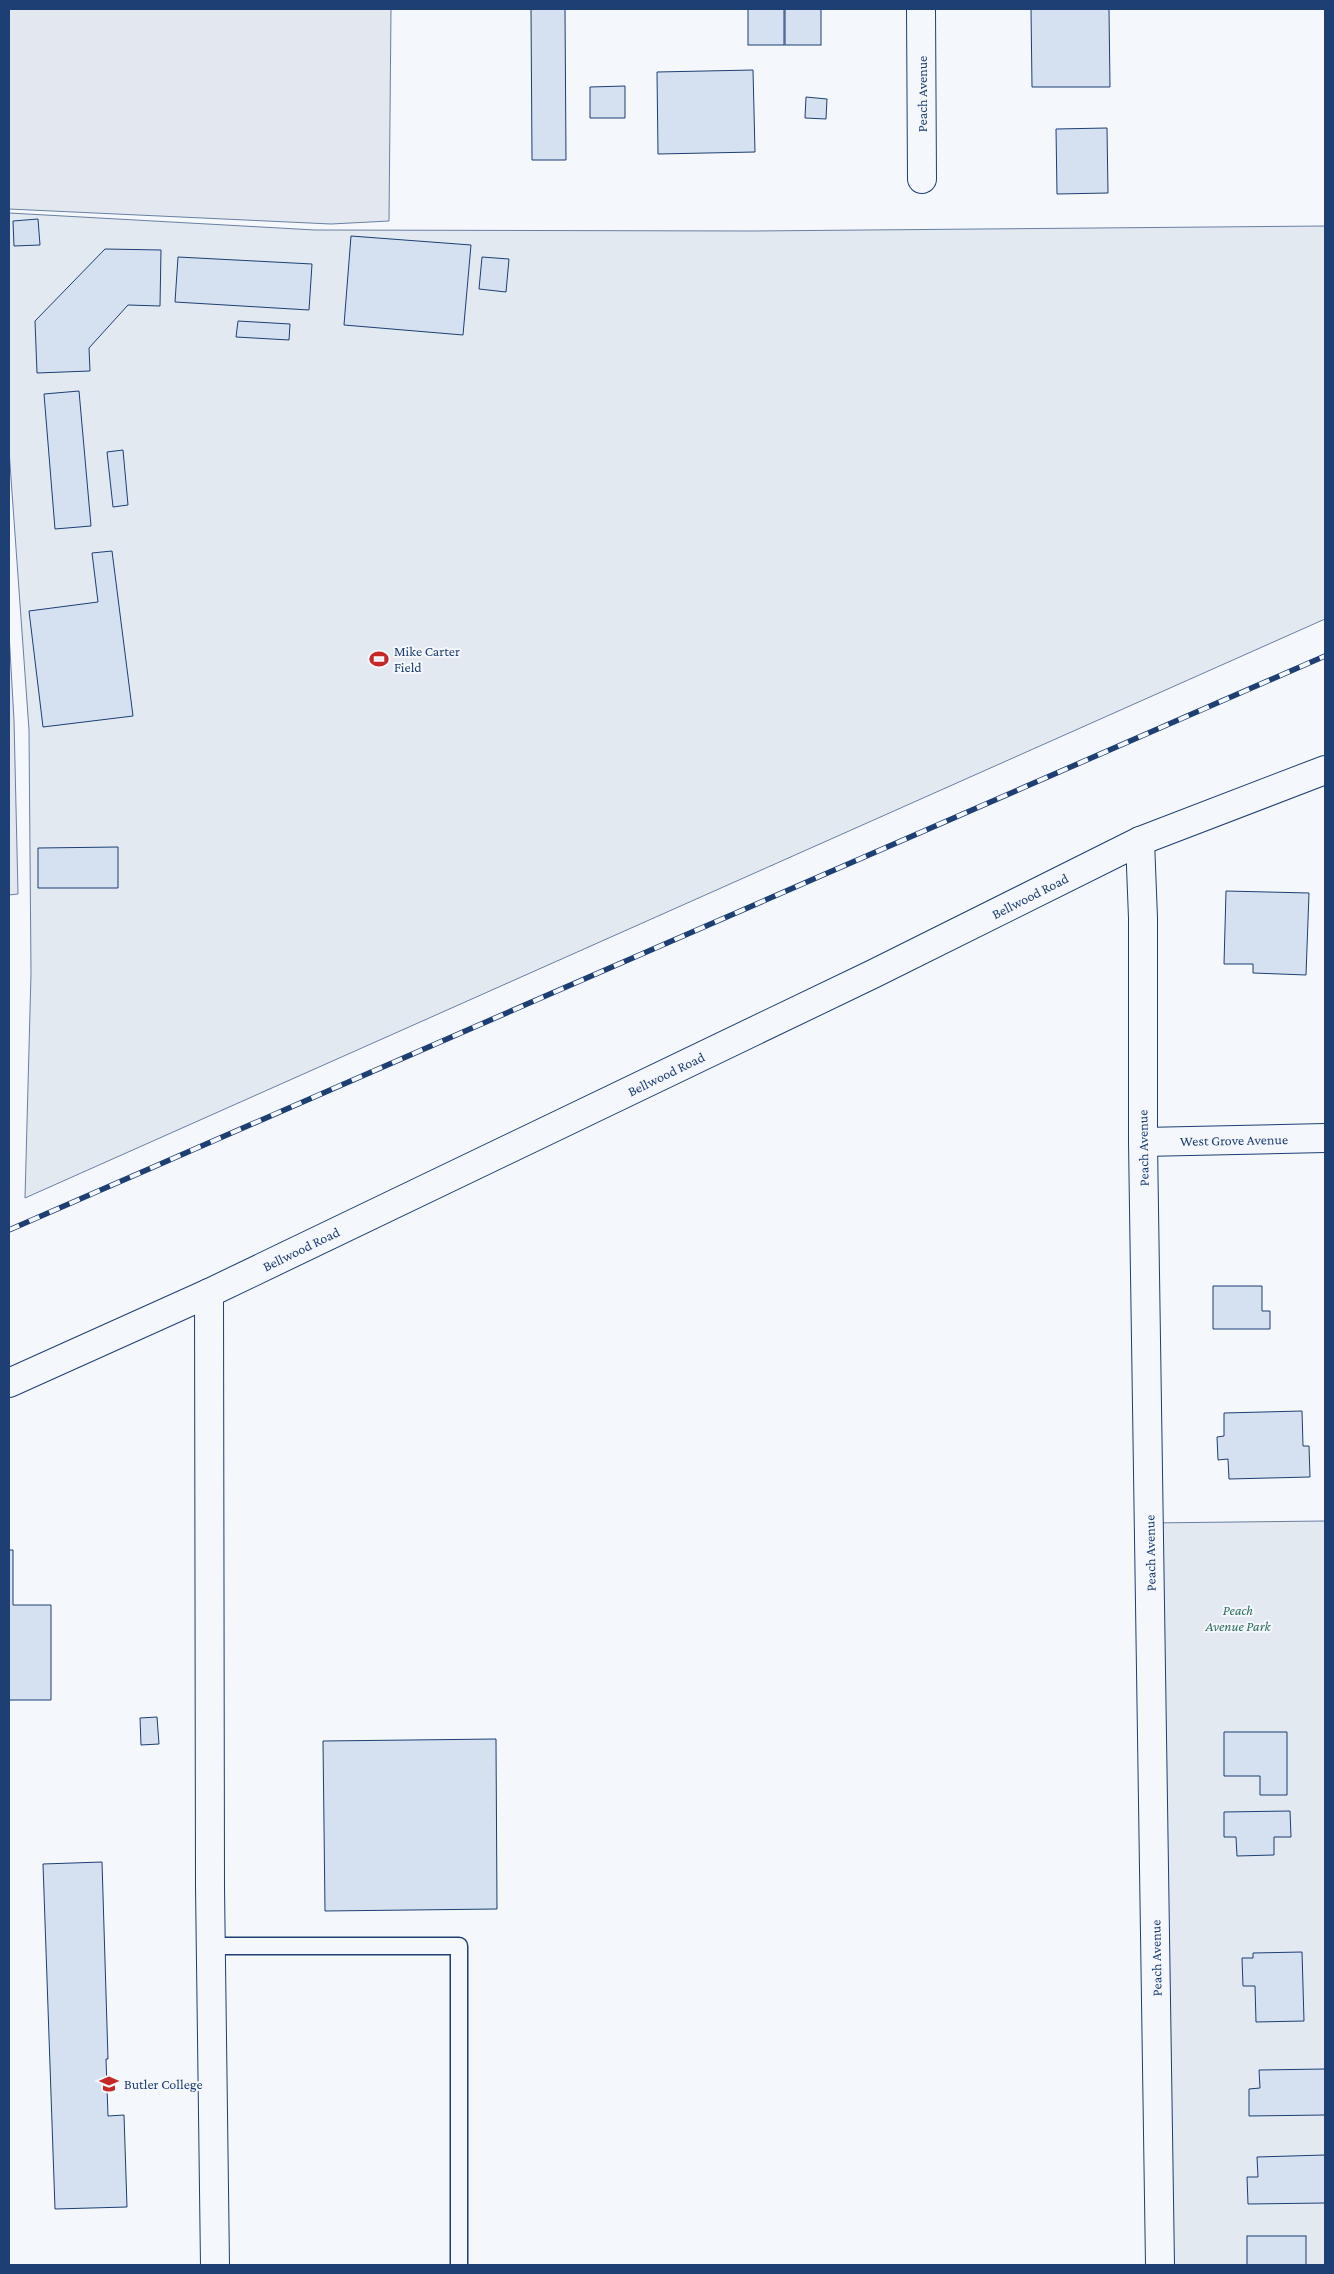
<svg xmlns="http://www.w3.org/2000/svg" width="1334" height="2274" font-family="'Crimson Pro',serif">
  <rect width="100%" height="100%" fill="#f4f7fb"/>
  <g fill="#e3e9f0" stroke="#687fa3">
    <polygon points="9,213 315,230 753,231 1325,226 1325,619 25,1198 31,974 29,730 9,450"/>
    <polygon points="1325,1521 1325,2265 1160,2265 1149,1523"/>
  </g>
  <g fill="#e3e8f0" stroke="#687fa3">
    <polygon points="9,9 391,9 389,221 331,224 9,209"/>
    <polygon points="9,633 14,720 18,894 9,895"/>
  </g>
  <g fill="#d5e0f0" stroke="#1d3f73">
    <polygon points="531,9 565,9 566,160 532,160"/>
    <rect x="748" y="9" width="36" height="36"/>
    <rect x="785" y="9" width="36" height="36"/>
    <polygon points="1031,9 1109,9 1110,87 1032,87"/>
    <polygon points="753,70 755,152 658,154 657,72"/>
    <polygon points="625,86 625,118 590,118 590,87"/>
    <polygon points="806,97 827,99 826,119 805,118"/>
    <polygon points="1107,128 1108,193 1057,194 1056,129"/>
    <polygon points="38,219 40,245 14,246 13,221"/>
    <polygon points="351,236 471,245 463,335 344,325"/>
    <polygon points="105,249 161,250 160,306 128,305 89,348 90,371 37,373 35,321"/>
    <polygon points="178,257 312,264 309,310 175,302"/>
    <polygon points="482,257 509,259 506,292 479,289"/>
    <polygon points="238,321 290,324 289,340 236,337"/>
    <polygon points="79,391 91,526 55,529 44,394"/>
    <polygon points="123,450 128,505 113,507 107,452"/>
    <polygon points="112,551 133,716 43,727 29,611 98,602 92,553"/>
    <polygon points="118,847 118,888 38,888 38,848"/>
    <polygon points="1226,891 1309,893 1306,975 1253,973 1253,964 1224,964"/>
    <polygon points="1213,1286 1262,1286 1262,1311 1270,1311 1270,1329 1213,1329"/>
    <polygon points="1302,1411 1303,1446 1309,1446 1310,1477 1229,1479 1228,1459 1218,1460 1217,1437 1224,1436 1224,1413"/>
    <polygon points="9,1550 13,1550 13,1605 51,1605 51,1700 9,1700"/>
    <polygon points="157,1717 159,1744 141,1745 140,1718"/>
    <polygon points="1224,1732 1287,1732 1287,1795 1260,1795 1260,1776 1224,1776"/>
    <polygon points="496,1739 497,1909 325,1911 323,1741"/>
    <polygon points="1290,1811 1291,1837 1274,1837 1274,1855 1237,1856 1236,1837 1224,1837 1224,1812"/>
    <polygon points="102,1862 108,2059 106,2059 108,2116 124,2115 127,2207 55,2209 43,1864"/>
    <polygon points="1302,1952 1304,2021 1256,2022 1255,1986 1243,1986 1242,1958 1253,1958 1253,1953"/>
    <polygon points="1325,2069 1325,2115 1249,2116 1249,2089 1260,2088 1259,2070"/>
    <polygon points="1325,2155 1325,2203 1248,2204 1247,2177 1258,2177 1257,2157"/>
    <rect x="1247" y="2236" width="59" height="29"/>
  </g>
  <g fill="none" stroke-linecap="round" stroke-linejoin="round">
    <g stroke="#1d3f73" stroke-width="19">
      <polyline id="service" points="211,1946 459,1946 459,2265"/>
    </g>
    <g stroke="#1d3f73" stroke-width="30">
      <g id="minor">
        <polyline points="921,9 922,179"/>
        <polyline points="1140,841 1143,918 1143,1142 1160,2265"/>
        <polyline points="1143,1142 1325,1138"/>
        <polyline points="209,1293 210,1887 215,2265"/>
      </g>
    </g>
    <g stroke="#1d3f73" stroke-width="30">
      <polyline id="tertiary" points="9,1383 209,1293 873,974 1140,841 1325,770"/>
    </g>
    <use href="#service" stroke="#f4f7fb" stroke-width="16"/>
    <use href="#minor" stroke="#f4f7fb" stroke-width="28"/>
    <use href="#tertiary" stroke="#f4f7fb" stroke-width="28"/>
    <g stroke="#1d3f73" stroke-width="5.5">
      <polyline id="rail" points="9,1230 1325,656"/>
    </g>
    <use href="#rail" stroke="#f4f7fb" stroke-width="4" stroke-dasharray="11" stroke-linecap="butt"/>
  </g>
  <defs>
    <g id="stadium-bare" transform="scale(1.5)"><path d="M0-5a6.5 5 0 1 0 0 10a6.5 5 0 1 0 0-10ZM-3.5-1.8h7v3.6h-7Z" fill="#c62828" stroke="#f4f7fb" stroke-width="2.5" paint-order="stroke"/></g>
    <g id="school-bare" transform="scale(1.5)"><path d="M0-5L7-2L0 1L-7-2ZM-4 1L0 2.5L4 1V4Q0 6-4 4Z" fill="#c62828" stroke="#f4f7fb" stroke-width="2.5" paint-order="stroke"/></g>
  </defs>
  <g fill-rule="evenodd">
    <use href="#stadium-bare" x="379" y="659"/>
    <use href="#school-bare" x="109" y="2084"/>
  </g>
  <g text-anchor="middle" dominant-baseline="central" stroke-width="4" stroke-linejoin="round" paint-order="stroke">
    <g font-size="14" fill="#1d3f73" stroke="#f4f7fb">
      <text transform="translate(922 94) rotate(-90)">Peach Avenue</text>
      <text transform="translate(1030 896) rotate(-27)">Bellwood Road</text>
      <text transform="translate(666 1074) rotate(-26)">Bellwood Road</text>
      <text transform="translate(1234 1140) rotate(-1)">West Grove Avenue</text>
      <text transform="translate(1143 1148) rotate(-91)">Peach Avenue</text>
      <text transform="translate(301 1249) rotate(-26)">Bellwood Road</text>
      <text transform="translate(1150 1553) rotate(-91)">Peach Avenue</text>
      <text transform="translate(1156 1958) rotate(-91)">Peach Avenue</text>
    </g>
    <g font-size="14" fill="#1d3f73" stroke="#f4f7fb" text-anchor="start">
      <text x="394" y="651">Mike Carter<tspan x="394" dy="16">Field</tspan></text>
      <text x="124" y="2084">Butler College</text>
    </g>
    <g font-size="14" font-style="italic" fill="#2c6c60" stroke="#f4f7fb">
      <text x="1238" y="1610">Peach<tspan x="1238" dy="16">Avenue Park</tspan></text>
    </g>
  </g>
  <rect width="1334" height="2274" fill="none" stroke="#1d3f73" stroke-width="20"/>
</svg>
